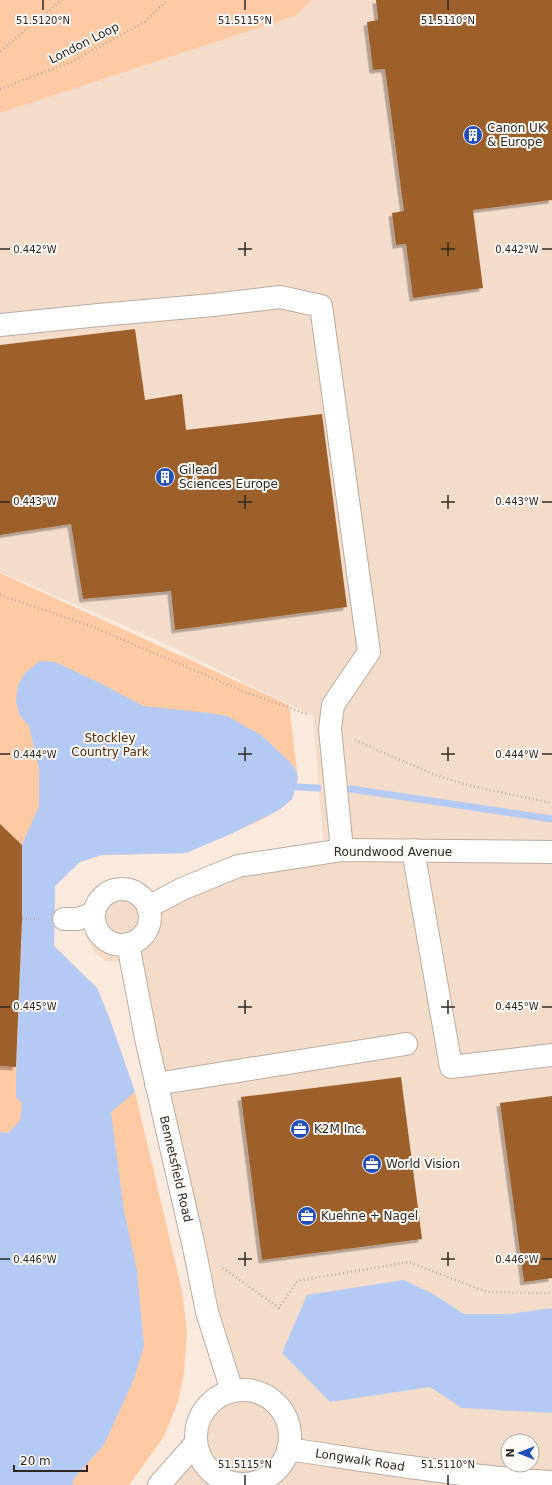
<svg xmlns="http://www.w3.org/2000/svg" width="552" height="1485" font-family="'DejaVu Sans',sans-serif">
  <defs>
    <filter id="shadow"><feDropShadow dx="-3.5" dy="3.5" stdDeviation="0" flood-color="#0004"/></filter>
  </defs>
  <rect width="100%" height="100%" fill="#faeadd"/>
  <path fill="#f3dcca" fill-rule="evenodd" d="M312,0H552V1485H157L192,1441L194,1420L206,1401L227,1387L124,962L106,961L94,952L86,936L83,917L88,902L101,891L115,886L141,891L153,907L233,874L324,848L313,716L153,638L0,572V113L295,16ZM508,1441H532V1465H508Z"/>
  <g fill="#fdcaa3">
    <polygon points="0,0 312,0 295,16 0,113"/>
    <polygon points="0,573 289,705 298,779 292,799 279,810 259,821 186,853 101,855 80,862 55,886 54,946 97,988 109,1017 135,1092 182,1291 187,1332 184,1373 178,1402 163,1438 129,1485 0,1485"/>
  </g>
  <g fill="#b4c9f3">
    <polygon points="40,661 55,662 102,684 143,706 209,713 227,716 261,735 290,762 296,770 298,779 292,799 279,810 231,834 186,853 101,855 80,862 55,886 54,946 97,988 109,1017 135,1092 111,1112 124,1211 137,1270 144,1346 134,1379 104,1445 75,1477 72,1485 0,1485 0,1132 8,1133 20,1121 22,1103 16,1097 16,1080 22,919 22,845 39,806 39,769 29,726 20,716 16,702 18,685 25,673"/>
    <polygon points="404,1280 433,1294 464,1314 509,1314 552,1308 552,1413 462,1408 430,1387 330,1402 282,1353 307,1295"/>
  </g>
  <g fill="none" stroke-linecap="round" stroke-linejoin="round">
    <g stroke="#b4c9f3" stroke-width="7">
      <polyline points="296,787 318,788"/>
      <polyline points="351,789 552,819"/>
    </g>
  </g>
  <g fill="#9e612a" filter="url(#shadow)">
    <polygon points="376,0 552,0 552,200 473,210 483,288 413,298 406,244 396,245 392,213 404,211 385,69 373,70 367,22 378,20"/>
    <polygon points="135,329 145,400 182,394 186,430 322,414 347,607 175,630 171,591 83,599 71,524 0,535 0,345"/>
    <polygon points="0,824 22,845 22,919 16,1067 0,1066"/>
    <polygon points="401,1077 422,1239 262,1260 241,1097"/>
    <polygon points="552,1096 552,1278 524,1282 500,1103"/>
  </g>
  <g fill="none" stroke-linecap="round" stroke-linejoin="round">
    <g stroke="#bbaca0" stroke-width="24">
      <g id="minor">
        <polyline points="0,325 99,315 213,305 280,297 321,306 369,652 333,705 330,729 342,850"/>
        <polyline points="413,850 451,1067 552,1055"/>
        <circle cx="122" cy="917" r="28"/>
        <polyline points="148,907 182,889 238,866 342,850 552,852"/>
        <polyline points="64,919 78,919 94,913"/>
        <polyline points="128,944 146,1038 194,1247 207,1312 232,1391"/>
        <polyline points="156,1084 406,1044"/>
        <circle cx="243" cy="1437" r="47"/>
        <path d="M288,1449C376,1462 464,1477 552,1482"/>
        <polyline points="159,1485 196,1443"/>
      </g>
    </g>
    <g stroke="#b7aba0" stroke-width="2.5" stroke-dasharray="1 3" stroke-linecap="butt">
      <polyline points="0,51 62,0"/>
      <polyline points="0,89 71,62 145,22 167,0"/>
      <polyline points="0,595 91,626 245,692 309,715"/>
      <polyline points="355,740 435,775 475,787 552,803"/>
      <polyline points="22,919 42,919"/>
      <polyline points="223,1268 279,1308 297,1281 409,1262 487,1292 552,1293"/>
    </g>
    <use href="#minor" stroke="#fff" stroke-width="22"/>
  </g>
  <path fill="none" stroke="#2e2823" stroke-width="1.5" d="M43,0V10M245,0V10M448,0V10M245,242V256M448,242V256M0,249H10M238,249H252M441,249H455M542,249H552M245,495V509M448,495V509M0,502H10M238,502H252M441,502H455M542,502H552M245,747V761M448,747V761M0,754H10M238,754H252M441,754H455M542,754H552M245,1000V1014M448,1000V1014M0,1007H10M238,1007H252M441,1007H455M542,1007H552M245,1252V1266M448,1252V1266M0,1259H10M238,1259H252M441,1259H455M542,1259H552M245,1475V1485M448,1475V1485"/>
  <defs>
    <g id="building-disc" transform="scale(1)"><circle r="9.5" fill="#224ebc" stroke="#fdfaf7"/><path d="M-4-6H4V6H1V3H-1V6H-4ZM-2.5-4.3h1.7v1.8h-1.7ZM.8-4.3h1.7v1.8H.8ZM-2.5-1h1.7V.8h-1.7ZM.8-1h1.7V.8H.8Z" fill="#fff"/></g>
    <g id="office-disc" transform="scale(1)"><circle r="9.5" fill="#224ebc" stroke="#fdfaf7"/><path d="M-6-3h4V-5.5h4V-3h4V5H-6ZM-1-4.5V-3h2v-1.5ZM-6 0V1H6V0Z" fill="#fff"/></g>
  </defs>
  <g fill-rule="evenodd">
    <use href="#building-disc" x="473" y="135"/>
    <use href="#building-disc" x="165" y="477"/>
    <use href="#office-disc" x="300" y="1129"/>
    <use href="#office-disc" x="372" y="1164"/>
    <use href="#office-disc" x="307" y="1216"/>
  </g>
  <g text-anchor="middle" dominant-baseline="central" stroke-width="4" stroke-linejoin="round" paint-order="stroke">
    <g font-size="12" fill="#2e2823" stroke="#fdfaf7">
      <text transform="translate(84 43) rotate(-27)">London Loop</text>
      <text x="393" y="852">Roundwood Avenue</text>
      <text transform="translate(176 1169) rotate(77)">Bennetsfield Road</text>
      <text transform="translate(360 1460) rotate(9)">Longwalk Road</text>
    </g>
    <g font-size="12" fill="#2e2823" stroke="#fdfaf7" text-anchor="start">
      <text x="487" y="128">Canon UK<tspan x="487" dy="14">&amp; Europe</tspan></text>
      <text x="179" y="470">Gilead<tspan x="179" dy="14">Sciences Europe</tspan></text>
      <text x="314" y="1129">K2M Inc.</text>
      <text x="386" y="1164">World Vision</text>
      <text x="321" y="1216">Kuehne + Nagel</text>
    </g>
    <g font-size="12" fill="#542a00" stroke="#fdfaf7">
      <text x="110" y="738">Stockley<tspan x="110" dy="14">Country Park</tspan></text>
    </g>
  </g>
  <g font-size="10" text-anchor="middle" fill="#2e2823" stroke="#fdfaf7" stroke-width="4" stroke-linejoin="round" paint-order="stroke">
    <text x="43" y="24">51.5120°N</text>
    <text x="245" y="24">51.5115°N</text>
    <text x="448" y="24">51.5110°N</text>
    <text x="517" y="253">0.442°W</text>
    <text x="35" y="253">0.442°W</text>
    <text x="517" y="505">0.443°W</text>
    <text x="35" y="505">0.443°W</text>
    <text x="517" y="758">0.444°W</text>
    <text x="35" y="758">0.444°W</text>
    <text x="517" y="1010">0.445°W</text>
    <text x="35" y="1010">0.445°W</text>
    <text x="35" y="1263">0.446°W</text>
    <text x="517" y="1263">0.446°W</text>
    <text x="245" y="1468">51.5115°N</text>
    <text x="448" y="1468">51.5110°N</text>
  </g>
  <g transform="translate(520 1453) rotate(270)"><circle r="19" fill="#fdfaf7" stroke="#aaa6a2"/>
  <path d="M0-3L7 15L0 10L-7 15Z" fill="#224ebc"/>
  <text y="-6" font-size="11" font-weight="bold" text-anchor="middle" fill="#2e2823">N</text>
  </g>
  <path d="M14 1465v6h73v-6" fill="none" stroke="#2e2823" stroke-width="2"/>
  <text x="20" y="1465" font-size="12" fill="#2e2823" stroke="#fdfaf7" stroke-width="3" paint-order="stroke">20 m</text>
</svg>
